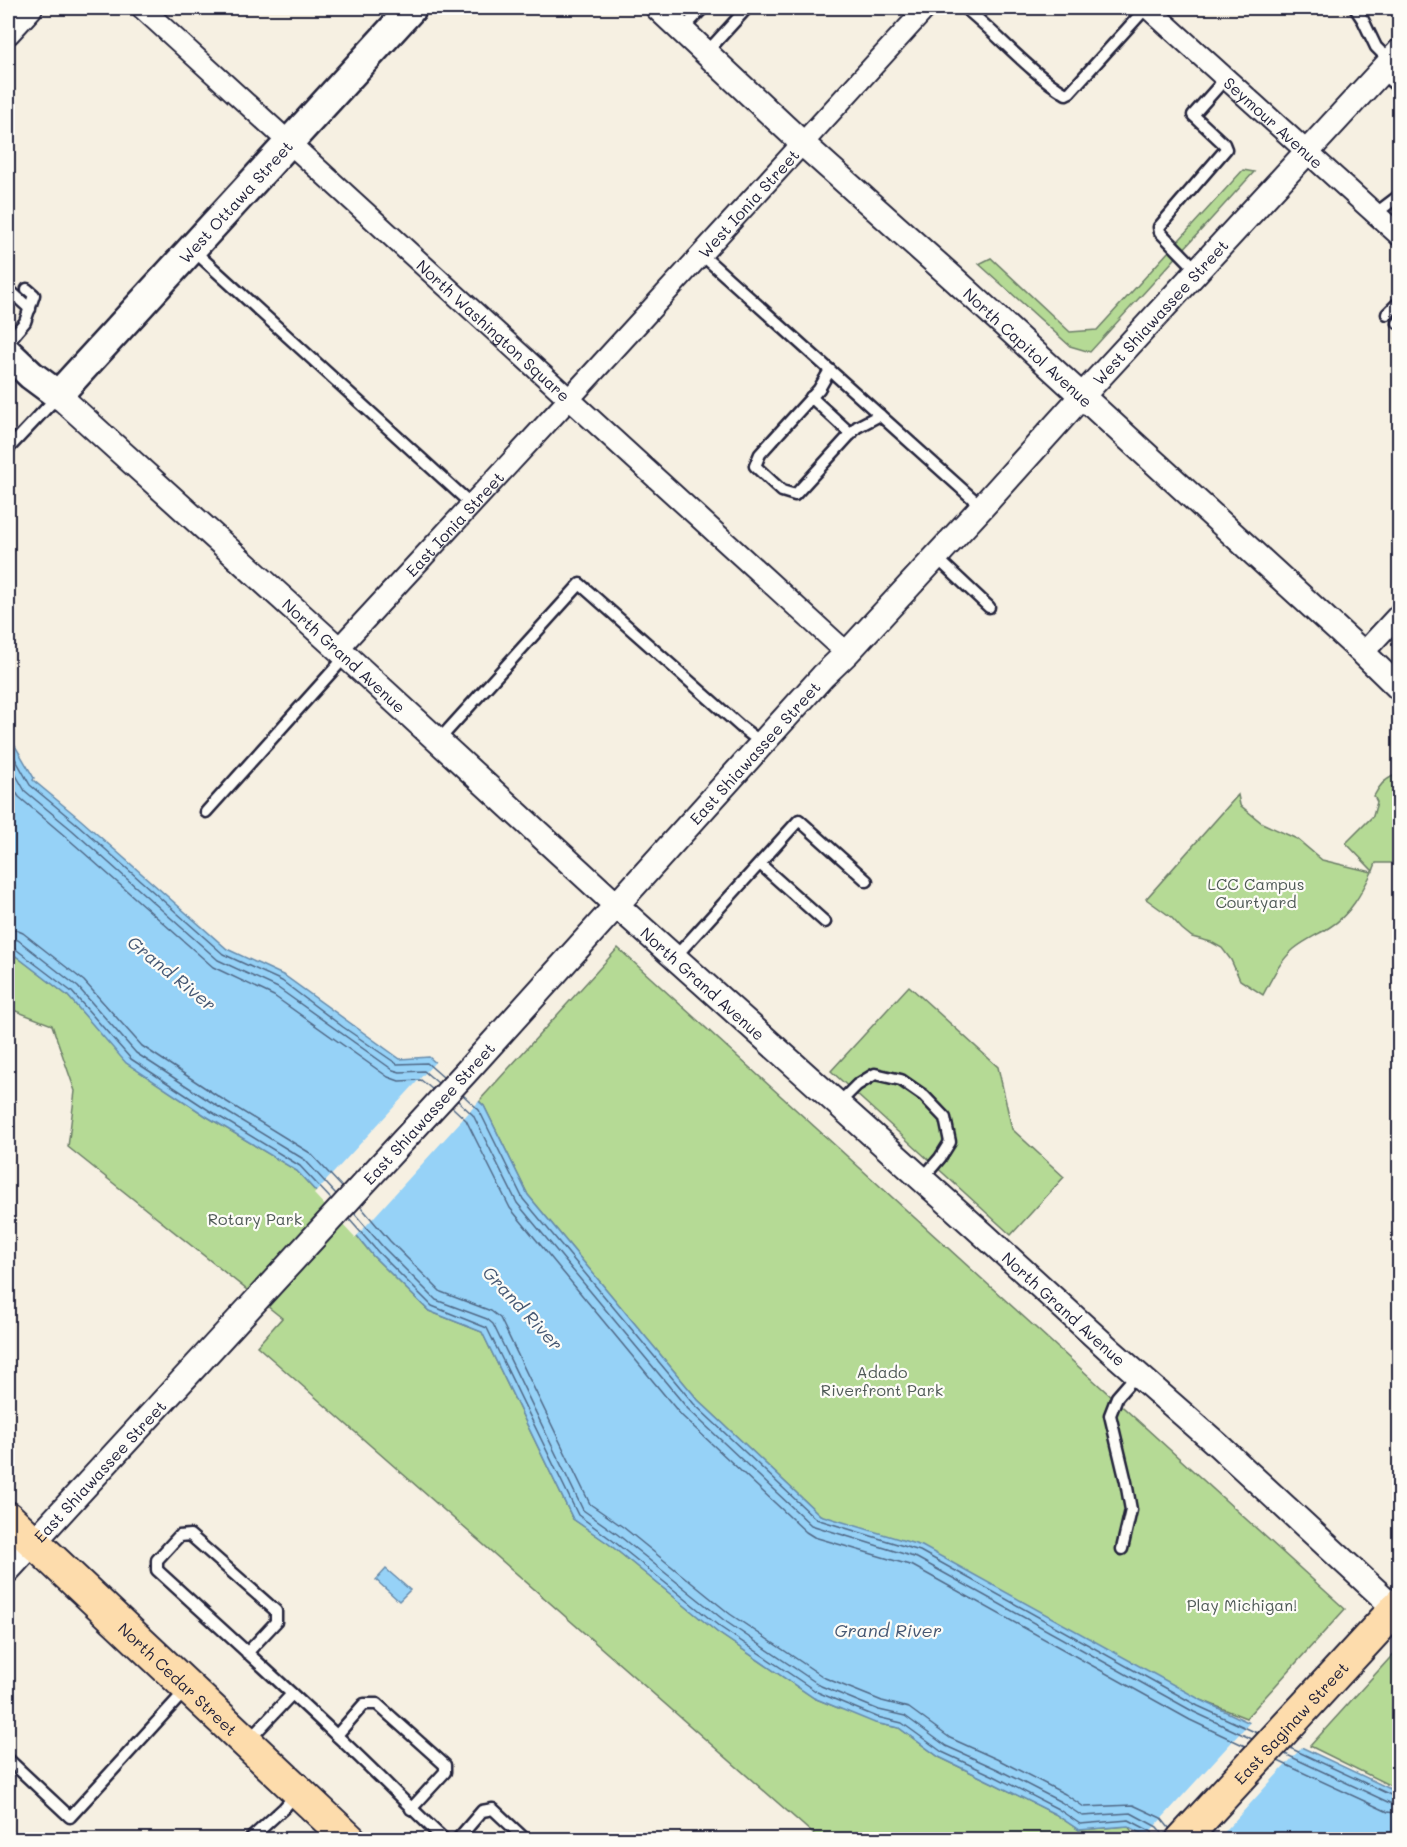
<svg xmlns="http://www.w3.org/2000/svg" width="1407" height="1847" font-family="Mali,sans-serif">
  <rect width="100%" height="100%" fill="#f6f0e2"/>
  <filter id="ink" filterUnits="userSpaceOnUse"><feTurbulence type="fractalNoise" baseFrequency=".0167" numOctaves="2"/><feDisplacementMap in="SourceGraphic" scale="12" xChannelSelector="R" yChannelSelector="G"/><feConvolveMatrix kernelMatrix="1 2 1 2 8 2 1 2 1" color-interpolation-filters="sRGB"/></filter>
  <g filter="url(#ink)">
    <g fill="#b5da95" stroke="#6c7e68" stroke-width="1.5">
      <polygon points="1243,170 1254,172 1090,352 1070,346 979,264 991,258 1070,332 1097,330"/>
      <path d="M1395,775L1399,778V863H1376L1373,871L1346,843L1373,816L1377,802L1374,796C1379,786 1384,780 1395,775Z"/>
      <path d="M1238,795L1240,805L1262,823L1297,839L1322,860L1372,872C1362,892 1350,915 1330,927C1319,934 1305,940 1294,949C1280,961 1272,978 1263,995L1240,980L1231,960L1222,948L1211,942L1192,937L1182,929L1171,917L1146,899Z"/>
      <polygon points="618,948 1345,1609 1246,1718 1201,1700 875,1723 899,1728 939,1757 991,1782 1055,1814 1079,1830 1128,1826 1137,1838 1136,1840 819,1839 257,1346 282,1318 68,1147 75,1091 52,1025 8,1008 8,950 68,996 127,1063 206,1116 297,1171 358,1237 373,1256 429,1311 482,1332 573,1519 609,1544 717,1632 814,1698 841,1709 820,1515 698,1400 528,1195 484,1106 479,1101"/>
      <polygon points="909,986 998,1067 1012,1129 1064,1177 1011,1235 831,1071"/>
      <polygon points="1399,1648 1399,1790 1310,1746"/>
    </g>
    <g fill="#96d2f7" stroke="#688cac" stroke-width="1.5">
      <polygon points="8,734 34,778 33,780 81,820 227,949 285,976 400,1059 429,1057 484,1106 528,1195 698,1400 820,1515 922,1546 1201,1700 1399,1793 1399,1839 1154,1840 1128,1826 1079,1830 1055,1814 991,1782 939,1757 899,1728 875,1723 814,1698 717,1632 609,1544 573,1519 482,1332 429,1311 373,1256 358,1237 297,1171 206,1116 126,1063 68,996 8,950"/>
      <polygon points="386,1569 410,1590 399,1601 376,1580"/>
    </g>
    <g fill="#f6f0e2">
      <polygon points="437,1060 481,1099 355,1238 314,1194"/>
      <polygon points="1251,1721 1304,1745 1218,1839 1147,1840 1144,1838"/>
    </g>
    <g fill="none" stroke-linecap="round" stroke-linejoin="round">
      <g stroke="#506886" stroke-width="1.5">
        <polyline points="8,746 30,785 77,824 223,954 282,981 343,1027 397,1064 427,1063 443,1077"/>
        <polyline points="8,761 25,791 72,830 218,960 278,988 393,1070 400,1072 424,1071 438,1083"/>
        <polyline points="8,780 19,797 66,837 213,967 274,996 388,1077 399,1081 421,1080 432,1089"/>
        <polyline points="8,929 16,930 23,933 84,981 142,1046 219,1097 310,1153 342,1187"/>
        <polyline points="8,938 18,940 78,987 136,1053 214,1104 305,1160 336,1194"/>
        <polyline points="8,945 13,947 72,992 131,1059 210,1111 300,1166 331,1199"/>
        <polyline points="463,1095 479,1110 523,1199 694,1404 816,1519 920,1551 1198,1706 1257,1733"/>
        <polyline points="458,1101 473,1115 517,1203 688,1409 811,1525 917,1558 1194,1712 1252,1739"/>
        <polyline points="452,1107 466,1120 510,1208 681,1415 806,1532 814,1537 913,1566 1190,1720 1245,1746"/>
        <polyline points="361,1207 390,1241 441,1292 491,1311 500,1318 590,1504 623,1527 730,1614 825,1678 882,1701 909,1708 950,1738 1001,1761 1065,1794 1084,1807 1133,1805 1161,1818 1169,1828"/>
        <polyline points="354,1213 383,1247 436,1300 487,1319 493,1324 583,1510 617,1534 725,1621 821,1686 879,1710 905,1716 946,1746 997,1769 1061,1802 1082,1816 1131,1813 1157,1827 1162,1833 1163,1840"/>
        <polyline points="349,1219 378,1252 432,1306 487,1328 578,1515 612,1540 720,1627 817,1692 877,1717 902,1723 942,1752 994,1776 1058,1809 1080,1824 1129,1820 1152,1832 1155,1840"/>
        <polyline points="1290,1748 1395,1797 1400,1798"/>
        <polyline points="1285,1754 1392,1804 1400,1805"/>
        <polyline points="1278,1761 1388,1812 1400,1814"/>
      </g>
      <g stroke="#22223b" stroke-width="15">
        <g id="service">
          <path d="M965,8C999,35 1028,71 1066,94L1070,92L1146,8"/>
          <polyline points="1355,8 1363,20 1376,47 1390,61"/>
          <polyline points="682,30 703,8"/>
          <polyline points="706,53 747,8"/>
          <polyline points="1380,72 1400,89"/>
          <polyline points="1375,214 1400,195"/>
          <polyline points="193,250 472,505"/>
          <polyline points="701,254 982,507"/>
          <polyline points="1197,270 1160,232 1159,227 1226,149 1224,144 1193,115 1226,78"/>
          <polyline points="8,289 30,309"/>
          <polyline points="1387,314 1400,301"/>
          <polyline points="1398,323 1400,322"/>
          <polyline points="8,342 25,322 34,295 27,289"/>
          <polyline points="830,370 819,389 760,454 755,466 782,491 795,495 857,427 880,415"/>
          <polyline points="811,397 851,434"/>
          <polyline points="8,449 57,397"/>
          <polyline points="936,557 989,607"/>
          <polyline points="438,741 580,584 741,727 762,743"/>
          <polyline points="206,812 346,656"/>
          <polyline points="760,864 825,922"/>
          <polyline points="675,957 799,820 867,881"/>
          <polyline points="838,1104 857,1085 875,1074 901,1080 924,1096 945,1118 950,1142 940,1158 922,1179"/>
          <polyline points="1122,1549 1131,1510 1126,1482 1110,1415 1117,1397 1137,1374"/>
          <path d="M247,1653L276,1622V1611L190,1535L179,1536L157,1560V1570C217,1625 277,1679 336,1735C373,1769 408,1806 445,1840"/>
          <polyline points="337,1735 364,1704 377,1704 445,1765 445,1772 411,1809"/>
          <polyline points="249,1740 292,1694"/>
          <polyline points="8,1759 70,1817 186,1690"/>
          <polyline points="249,1840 284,1808 297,1793"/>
          <polyline points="457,1840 482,1811 493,1809 526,1840"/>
        </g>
      </g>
      <g stroke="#22223b" stroke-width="24">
        <g id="minor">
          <path id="s1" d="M142,8L847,653"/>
          <path id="s2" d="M1148,8L1400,236"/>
          <path id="s3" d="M338,649L570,398L926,8"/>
          <polyline points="1363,653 1400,613"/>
        </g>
      </g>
      <g stroke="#22223b" stroke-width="28">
        <g id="tertiary">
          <path id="s4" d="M658,8L802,143L953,278L1363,653L1400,689"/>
          <polyline points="8,32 30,8"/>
          <path id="s5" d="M58,395L346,656L615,904L983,1234L1111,1351L1218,1445L1400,1613"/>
          <path id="s6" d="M8,1570L468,1070L823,676L847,653L982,507L1082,396L1400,51"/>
        </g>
      </g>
      <g stroke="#22223b" stroke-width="33">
        <g id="secondary">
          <path id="s7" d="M8,353L31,375L58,395L412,8"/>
        </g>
      </g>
      <g stroke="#22223b" stroke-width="36">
        <g id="primary">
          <path id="s8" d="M8,1518L350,1840"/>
          <path id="s9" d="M1182,1840L1400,1604"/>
        </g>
      </g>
      <use href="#service" stroke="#fdfcf7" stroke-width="10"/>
      <use href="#minor" stroke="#fdfcf7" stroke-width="20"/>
      <use href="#tertiary" stroke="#fdfcf7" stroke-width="24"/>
      <use href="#secondary" stroke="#fdfcf7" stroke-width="28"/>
      <use href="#primary" stroke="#fddcac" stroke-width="32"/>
    </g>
  </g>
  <g text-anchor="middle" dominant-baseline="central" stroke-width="4.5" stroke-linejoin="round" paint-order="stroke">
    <g font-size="16" fill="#22223b" stroke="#fdfcf7">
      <text stroke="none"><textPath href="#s2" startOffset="170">Seymour Avenue</textPath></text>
      <text stroke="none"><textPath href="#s7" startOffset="328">West Ottawa Street</textPath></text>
      <text stroke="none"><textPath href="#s3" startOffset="606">West Ionia Street</textPath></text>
      <text stroke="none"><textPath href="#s6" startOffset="1706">West Shiawassee Street</textPath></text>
      <text stroke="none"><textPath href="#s1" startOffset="477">North Washington Square</textPath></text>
      <text stroke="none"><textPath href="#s4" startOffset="502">North Capitol Avenue</textPath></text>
      <text stroke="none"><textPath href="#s3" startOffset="171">East Ionia Street</textPath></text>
      <text stroke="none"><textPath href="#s5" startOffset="387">North Grand Avenue</textPath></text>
      <text stroke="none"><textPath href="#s6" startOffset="1107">East Shiawassee Street</textPath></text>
      <text stroke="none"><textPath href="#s5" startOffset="873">North Grand Avenue</textPath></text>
      <text stroke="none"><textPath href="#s6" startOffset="621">East Shiawassee Street</textPath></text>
      <text stroke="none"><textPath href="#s5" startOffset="1359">North Grand Avenue</textPath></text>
      <text stroke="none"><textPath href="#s6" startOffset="135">East Shiawassee Street</textPath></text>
      <text stroke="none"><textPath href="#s8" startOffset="234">North Cedar Street</textPath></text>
      <text stroke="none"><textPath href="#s9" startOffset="160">East Saginaw Street</textPath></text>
    </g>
    <g font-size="16" fill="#4e5956" stroke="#fdfcf7">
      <text x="1256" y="883">LCC Campus<tspan x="1256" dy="18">Courtyard</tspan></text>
      <text x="255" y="1218">Rotary Park</text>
      <text x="882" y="1371">Adado<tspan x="882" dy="18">Riverfront Park</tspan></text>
      <text x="1242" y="1604">Play Michigan!</text>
    </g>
    <g font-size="18" font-style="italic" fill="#455773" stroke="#fdfcf7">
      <text transform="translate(172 973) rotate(39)">Grand River</text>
      <text transform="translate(523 1308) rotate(47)">Grand River</text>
      <text x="888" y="1630">Grand River</text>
    </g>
  </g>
  <rect width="1407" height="1847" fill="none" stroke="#fdfcf7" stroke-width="30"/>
  <rect x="15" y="15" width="1377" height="1817" fill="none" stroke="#22223b" stroke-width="2" filter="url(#ink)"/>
</svg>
